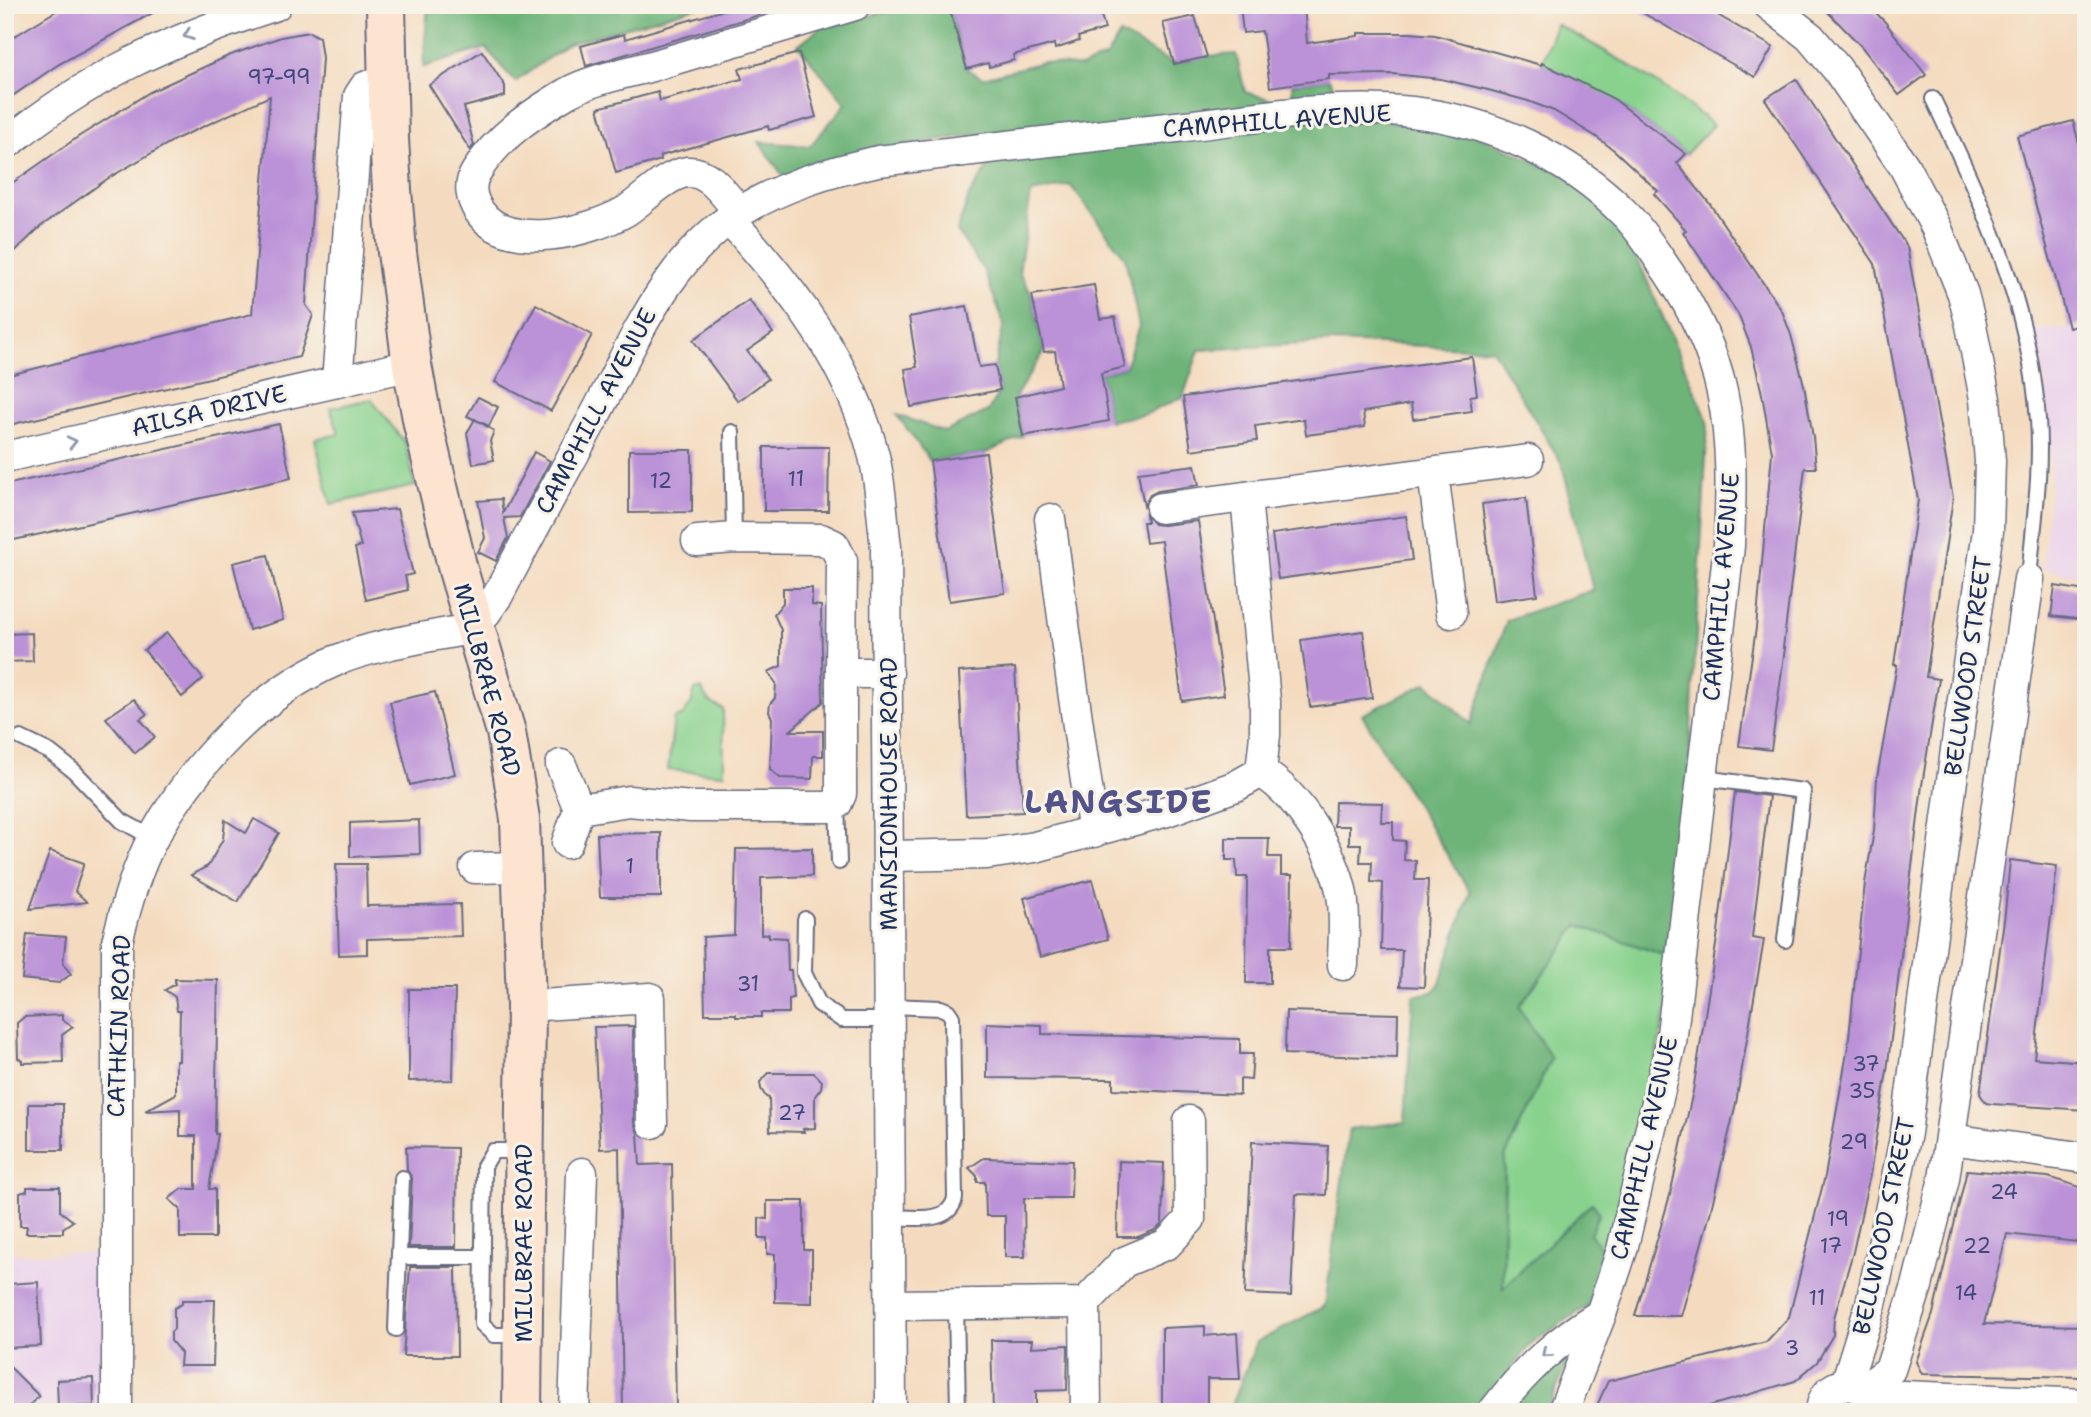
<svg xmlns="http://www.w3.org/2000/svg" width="2091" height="1417" font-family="'Shantell Sans',sans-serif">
  <rect width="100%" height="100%" fill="#f7f3e8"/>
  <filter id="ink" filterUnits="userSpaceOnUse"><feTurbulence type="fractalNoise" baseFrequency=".0143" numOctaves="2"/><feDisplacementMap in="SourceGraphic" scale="14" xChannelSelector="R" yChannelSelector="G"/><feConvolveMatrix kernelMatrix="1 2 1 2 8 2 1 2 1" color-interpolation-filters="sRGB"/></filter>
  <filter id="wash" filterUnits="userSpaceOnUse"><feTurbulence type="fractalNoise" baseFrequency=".00686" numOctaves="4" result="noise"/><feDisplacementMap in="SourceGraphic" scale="28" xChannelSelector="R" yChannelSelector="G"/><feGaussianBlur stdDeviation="1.57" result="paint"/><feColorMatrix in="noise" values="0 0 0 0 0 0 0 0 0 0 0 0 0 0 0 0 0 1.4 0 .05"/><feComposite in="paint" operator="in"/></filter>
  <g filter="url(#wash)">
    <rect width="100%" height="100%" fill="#f4dbbf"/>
    <g fill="#ead1ec">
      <polygon points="2086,328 2086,578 2043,568 2050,490 2051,437 2046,386 2035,330"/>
      <polygon points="103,1253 104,1412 5,1412 5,1254"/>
    </g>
    <g fill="#89d28e" stroke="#528076" stroke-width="2">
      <path d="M1556,24C1612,54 1665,85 1713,125L1686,154L1619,103L1542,63Z"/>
      <polygon points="371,399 406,444 415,486 331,504 315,439 339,434 330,408"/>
      <path d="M702,689C705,700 713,705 723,709L724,774L668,770L674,718L682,716L691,704L695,690Z"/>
      <polygon points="1578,925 1678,960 1609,1258 1589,1234 1599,1213 1503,1289 1505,1157 1551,1058 1519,1007"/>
    </g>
    <g fill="#6eb479" stroke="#44726c" stroke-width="2">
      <polygon points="428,5 704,5 568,44 515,82 486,48 423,67"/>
      <polygon points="948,5 967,69 983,78 1043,62 1081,67 1106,57 1120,34 1174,64 1208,56 1236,54 1245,92 1293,106 1292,84 1329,79 1352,116 1468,131 1570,177 1629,239 1708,421 1678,960 1578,925 1519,1007 1551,1058 1505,1157 1503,1288 1592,1203 1599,1212 1590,1234 1609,1258 1594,1302 1532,1342 1477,1412 1229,1412 1257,1342 1325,1306 1349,1129 1405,1122 1413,996 1433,992 1440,983 1470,892 1362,715 1427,683 1471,724 1507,620 1593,590 1562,464 1492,349 1335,342 1199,350 1183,397 1146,414 1109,421 1101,373 1125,367 1139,326 1125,257 1070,185 1031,193 1019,272 1032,295 1044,352 1015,397 1023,436 986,453 930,461 897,415 945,432 988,411 1000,390 995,365 1004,324 984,271 957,231 969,196 991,162 1004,131 907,144 784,177 759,142 810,146 846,104 798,45 821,27 912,6"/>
      <polygon points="1573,1348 1547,1412 1503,1412"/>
    </g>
    <g id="blocks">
      <g fill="#bb92d8">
        <polygon points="66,5 167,5 59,64 5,101 5,42"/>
        <polygon points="741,5 793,5 586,66 581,46 624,34 625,39"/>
        <polygon points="948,5 1098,5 1105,29 1078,37 1079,41 1055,49 1054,44 1013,55 1014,60 989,67 988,63 967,69"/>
        <polygon points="1240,5 1304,5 1307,43 1358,36 1358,33 1410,33 1435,35 1541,65 1542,63 1614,99 1686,154 1677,163 1710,204 1782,311 1791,335 1804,385 1813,437 1816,468 1805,468 1783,648 1785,648 1771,750 1739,746 1756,628 1772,453 1762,394 1751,347 1738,314 1683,232 1686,230 1654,194 1658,191 1614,150 1595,136 1554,111 1528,101 1488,90 1441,79 1393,74 1329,75 1329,79 1270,87 1262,31 1243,33"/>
        <polygon points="1629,5 1700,5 1773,47 1755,77"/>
        <polygon points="1821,5 1868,5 1885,22 1926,75 1899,95 1861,46"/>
        <polygon points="1195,16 1207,57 1174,64 1163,23"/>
        <polygon points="309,32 319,37 322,58 306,305 313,315 299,357 5,426 5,376 252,314 270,96 176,139 107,179 40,227 5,261 5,188 78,137 150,92 228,56 281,37"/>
        <polygon points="482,51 505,86 505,96 464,107 474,145 470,150 429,85"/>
        <polygon points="799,53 816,117 769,130 768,126 660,156 661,160 616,173 598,108 658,92 660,101 730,82 742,79 739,69"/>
        <polygon points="1796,79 1907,247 1953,498 1926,677 1939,679 1922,785 1887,1071 1870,1174 1853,1252 1834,1318 1833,1335 1817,1362 1795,1381 1689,1412 1594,1412 1608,1381 1766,1342 1789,1317 1825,1176 1848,1047 1865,883 1874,831 1877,778 1897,665 1894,665 1918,500 1875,264 1765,99"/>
        <polygon points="2073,121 2086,169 2086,323 2069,328 2017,136"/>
        <polygon points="1094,285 1100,319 1115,317 1125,367 1101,373 1109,421 1023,436 1015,397 1060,386 1055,351 1044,352 1032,295"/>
        <polygon points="749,300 773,333 747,351 768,379 738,401 693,340"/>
        <polygon points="536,304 592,335 551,411 495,382"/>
        <polygon points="967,306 979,367 995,365 1000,390 911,407 905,369 917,367 909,317"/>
        <polygon points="1472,357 1477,395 1470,396 1472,411 1413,419 1411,404 1363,412 1365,427 1306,435 1304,420 1297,420 1255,426 1257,441 1191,450 1183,397"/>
        <polygon points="478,397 498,407 489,426 467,416"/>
        <polygon points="475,419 494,431 490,441 494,460 473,464 467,433"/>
        <polygon points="279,424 291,478 5,542 5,485"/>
        <polygon points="764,447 829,447 828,511 764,511"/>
        <polygon points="629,450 692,450 692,512 629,513"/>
        <polygon points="534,452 550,461 520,517 504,518 508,538 496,561 478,552 485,538 478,501 501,499 503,513"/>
        <polygon points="986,453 1005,593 949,601 930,461"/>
        <polygon points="1195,465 1199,485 1158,491 1150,495 1144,506 1138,472"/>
        <polygon points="1526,498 1537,595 1494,601 1482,504"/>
        <polygon points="397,509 413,574 405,576 408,590 366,600 355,548 361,546 352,513"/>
        <polygon points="1146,515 1154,524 1163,525 1198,521 1224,695 1182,701 1161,541 1146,543 1143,522 1147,522"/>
        <polygon points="1406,516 1412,560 1278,579 1272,534"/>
        <polygon points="268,555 283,620 249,630 233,563"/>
        <polygon points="2055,586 2086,591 2086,620 2051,616"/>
        <polygon points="783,588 812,588 812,605 821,606 823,702 790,731 823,731 823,756 813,756 812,779 780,778 770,769 772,718 769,712 770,704 775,698 776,683 768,672 781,666 781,630 774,614 783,603"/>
        <polygon points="1363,631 1372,698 1310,707 1301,640"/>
        <polygon points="32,633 33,661 5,662 5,634"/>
        <polygon points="167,633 203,679 182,697 144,650"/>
        <polygon points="1015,668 1023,812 966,815 959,672"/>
        <polygon points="435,692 455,774 410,785 390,702"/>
        <polygon points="134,699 147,714 140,719 155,737 135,753 106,718"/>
        <polygon points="1735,792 1769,796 1752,938 1764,940 1736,1103 1710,1214 1681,1316 1635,1316 1670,1195 1693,1091 1718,932"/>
        <polygon points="1335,802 1382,803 1381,822 1393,822 1393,840 1405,841 1404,860 1416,861 1415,880 1428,880 1424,987 1400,986 1402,950 1381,950 1383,883 1371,882 1372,862 1360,862 1361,844 1349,844 1349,826 1334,826"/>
        <polygon points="254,819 279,833 238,902 191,875 208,866 223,839 225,820 246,833"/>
        <polygon points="419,820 420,854 350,857 350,823"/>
        <polygon points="661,833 661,897 600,897 597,834"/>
        <polygon points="1226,838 1269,838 1268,857 1281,857 1281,875 1292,875 1291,947 1270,947 1270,983 1246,983 1247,877 1237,877 1236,860 1226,860"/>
        <polygon points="812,848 812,876 761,878 761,935 769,934 769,937 787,938 788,970 791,970 793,998 789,999 789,1013 761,1013 761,1017 736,1017 736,1014 705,1014 703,937 734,935 736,849"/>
        <polygon points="50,851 84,863 75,891 87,902 30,909"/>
        <polygon points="2010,860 2057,866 2034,1058 2086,1062 2086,1110 1992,1104 1986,1103 1980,1094 2005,913"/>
        <polygon points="336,864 366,864 367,906 460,904 461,936 367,939 367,954 339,955"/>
        <polygon points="1092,880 1108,939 1040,957 1024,898"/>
        <polygon points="27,934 66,937 63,964 71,974 59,983 22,979"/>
        <polygon points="175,979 218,980 215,1134 218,1134 209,1189 215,1189 215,1238 180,1238 180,1209 169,1199 181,1189 196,1189 196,1136 180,1136 180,1109 145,1111 176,1094 176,1061 179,1061 180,1011 177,1011 175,997 165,990 175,984"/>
        <polygon points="409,989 455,989 453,1080 409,1081"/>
        <polygon points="1286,1011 1398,1014 1397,1058 1285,1054"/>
        <polygon points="62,1015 62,1020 73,1027 62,1035 63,1062 22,1063 22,1060 18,1058 17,1023 24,1017"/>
        <polygon points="987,1023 1042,1025 1042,1034 1240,1039 1240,1054 1253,1054 1251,1080 1240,1079 1240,1095 1113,1089 1113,1079 987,1078"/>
        <polygon points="633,1026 634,1123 638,1133 640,1165 672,1164 676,1412 623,1412 619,1148 600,1149 594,1027"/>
        <polygon points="769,1073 814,1073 822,1081 821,1088 815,1096 815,1128 803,1129 804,1132 770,1131 769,1098 766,1097 761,1089 760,1082"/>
        <rect x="29" y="1104" width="34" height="46"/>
        <polygon points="1252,1142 1328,1146 1326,1195 1296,1194 1291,1296 1245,1294"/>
        <polygon points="406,1147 457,1148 456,1247 409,1247 412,1178 407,1170"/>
        <polygon points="984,1158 1072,1161 1071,1198 1024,1198 1025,1257 1005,1257 1005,1216 986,1216 985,1182 977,1182 977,1176 969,1168"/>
        <polygon points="1119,1161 1164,1163 1162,1224 1157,1229 1138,1237 1117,1237"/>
        <polygon points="1967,1170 2048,1177 2086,1189 2086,1243 2007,1234 1984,1324 2086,1326 2086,1377 1922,1374 1916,1362 1933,1314"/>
        <polygon points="27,1187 60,1187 60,1211 73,1221 63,1228 63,1233 26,1233 27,1226 20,1226 20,1193 27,1191"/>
        <polygon points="767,1201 804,1201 804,1250 812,1250 812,1303 775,1302 775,1254 767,1254 767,1238 759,1238 759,1218 767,1219"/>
        <polygon points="410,1267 456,1267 457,1356 403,1356"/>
        <polygon points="38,1282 41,1346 5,1348 7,1284"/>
        <polygon points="182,1300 215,1300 213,1366 180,1366 181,1353 171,1341 171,1332 174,1329 174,1308 182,1304"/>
        <polygon points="1205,1326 1205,1336 1237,1333 1240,1379 1207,1379 1207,1409 1202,1408 1202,1412 1162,1412 1162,1328"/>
        <polygon points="991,1340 1032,1340 1031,1347 1068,1345 1067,1390 1036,1391 1036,1412 993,1412"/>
        <polygon points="5,1362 39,1396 22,1412 5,1412"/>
        <polygon points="93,1378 94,1406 58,1407 57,1380"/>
      </g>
    </g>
  </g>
  <g filter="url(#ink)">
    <use href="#blocks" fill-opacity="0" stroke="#676b80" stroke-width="2"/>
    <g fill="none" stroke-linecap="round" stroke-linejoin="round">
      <g stroke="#676b80" stroke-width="18">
        <g id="lane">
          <path d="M1933,99C1982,202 2030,304 2038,420C2042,472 2033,527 2029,579"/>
          <polyline points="732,432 734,538"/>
          <polyline points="21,738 50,752 74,771 122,821 153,838"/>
          <polyline points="1703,778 1803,791 1785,940"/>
          <polyline points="837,803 839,862"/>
          <polyline points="805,919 804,973 819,1004 842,1020 890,1020"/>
          <path d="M890,1006L941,1008L948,1011L952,1017L955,1198C950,1225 911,1217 891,1217"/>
          <polyline points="401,1257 482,1257"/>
          <polyline points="956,1304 958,1412"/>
          <polyline points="396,1329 402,1178"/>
          <polyline points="520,1335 494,1335 482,1324 484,1166 493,1151 523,1151"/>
        </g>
      </g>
      <g stroke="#676b80" stroke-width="33">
        <g id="street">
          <polyline points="1769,5 1810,37 1837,69 1904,166 1937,229 1963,294 1971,325 1985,399 1990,461 1988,531 1960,719 1906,1133 1871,1304 1846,1384"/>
          <path d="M5,145C90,75 172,39 276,5"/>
          <path d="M739,212C726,197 710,170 687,172C666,175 644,199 626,211C590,232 507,253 479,211C471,199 468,185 476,172C498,136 532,114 567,93C590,80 626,73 652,66C720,46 787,25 855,5"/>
          <path d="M730,220C792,288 851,365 874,456C881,485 882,517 886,547L891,1412"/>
          <polyline points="337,382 359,96 365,87 387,81"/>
          <polyline points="5,457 412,365"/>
          <polyline points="1433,473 1451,613"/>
          <polyline points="1161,508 1528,460"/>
          <path d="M1050,519C1064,623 1077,728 1094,832"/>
          <polyline points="697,541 734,538 821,539 834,545 842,561 841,673"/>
          <polyline points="561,765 579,809 567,843"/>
          <path d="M1261,772C1298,794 1334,853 1342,895C1346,918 1343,942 1343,965"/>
          <polyline points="579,809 629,801 691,807 829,807 837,803 841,794 841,673 888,673"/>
          <polyline points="890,856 987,854 1035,847 1167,811 1236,786 1261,772 1265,735 1265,701 1246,497"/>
          <polyline points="475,868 521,867"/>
          <polyline points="526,1006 650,998 652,1123"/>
          <polyline points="1951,1139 2086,1158"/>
          <polyline points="1085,1303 1086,1412"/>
          <polyline points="891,1305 1085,1303 1124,1262 1167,1244 1190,1219 1189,1121"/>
          <polyline points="1863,1390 1890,1370 1917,1286 1944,1179 2029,579"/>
          <polyline points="1869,1398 1904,1396 2086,1404"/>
          <path d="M117,1412V942C126,906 136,869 154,836C194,764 259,694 335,661C379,643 429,637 475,628L498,595C529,535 562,476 594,417C633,344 666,258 740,212C783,185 830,172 878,161C980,149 1083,137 1185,126C1259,117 1338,104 1412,112C1491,121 1569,157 1625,214C1642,231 1655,253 1669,273C1693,309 1713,350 1722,392C1733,443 1731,495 1729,546L1671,1043L1622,1250L1601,1314L1563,1412"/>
          <polyline points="574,1412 582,1173"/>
          <path d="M1493,1412C1525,1370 1556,1341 1601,1314"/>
          <path d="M1821,1412C1823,1389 1841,1378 1862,1390"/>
        </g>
      </g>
      <g stroke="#676b80" stroke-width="42">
        <polyline id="secondary" points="386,5 389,139 392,190 397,252 412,365 423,424 458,570 506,732 520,819 526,1006 522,1412"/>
      </g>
      <use href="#lane" stroke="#fff" stroke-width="14"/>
      <use href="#street" stroke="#fff" stroke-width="30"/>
      <use href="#secondary" stroke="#fde4d1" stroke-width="38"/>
    </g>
    <defs><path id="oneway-chevron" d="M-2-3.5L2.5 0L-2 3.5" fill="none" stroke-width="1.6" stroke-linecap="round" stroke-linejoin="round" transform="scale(1.75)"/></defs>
    <g stroke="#8d97ae">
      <use href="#oneway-chevron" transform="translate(188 35) rotate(160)"/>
      <use href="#oneway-chevron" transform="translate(72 442) rotate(-13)"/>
      <use href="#oneway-chevron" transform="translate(1546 1353) rotate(140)"/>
    </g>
  </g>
  <g text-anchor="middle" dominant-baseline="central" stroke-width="6" stroke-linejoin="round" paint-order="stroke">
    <g font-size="21" fill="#43487c">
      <text x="279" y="77">97-99</text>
      <text x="796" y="479">11</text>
      <text x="661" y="481">12</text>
      <text x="630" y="866">1</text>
      <text x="748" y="984">31</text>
      <text x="1866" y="1064">37</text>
      <text x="1862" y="1091">35</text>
      <text x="792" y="1113">27</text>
      <text x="1854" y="1142">29</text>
      <text x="2004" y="1192">24</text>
      <text x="1838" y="1219">19</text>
      <text x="1831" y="1246">17</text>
      <text x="1977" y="1246">22</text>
      <text x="1966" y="1293">14</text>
      <text x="1817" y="1298">11</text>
      <text x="1792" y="1348">3</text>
    </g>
    <g font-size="24" fill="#1b2f5e" stroke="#f7f3e8">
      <text transform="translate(1277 121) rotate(-4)">CAMPHILL AVENUE</text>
      <text transform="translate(209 411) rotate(-13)">AILSA DRIVE</text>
      <text transform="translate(596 411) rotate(-62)">CAMPHILL AVENUE</text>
      <text transform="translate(1721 587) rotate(-85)">CAMPHILL AVENUE</text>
      <text transform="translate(1968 666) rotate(-82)">BELLWOOD STREET</text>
      <text transform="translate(487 680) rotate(75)">MILLBRAE ROAD</text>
      <text transform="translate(889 794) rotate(-90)">MANSIONHOUSE ROAD</text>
      <text transform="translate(119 1026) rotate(-88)">CATHKIN ROAD</text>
      <text transform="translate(1644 1148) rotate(-77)">CAMPHILL AVENUE</text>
      <text transform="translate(1884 1226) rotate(-78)">BELLWOOD STREET</text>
      <text transform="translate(524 1243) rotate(-90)">MILLBRAE ROAD</text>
    </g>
    <g font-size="32" font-weight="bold" letter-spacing="2" fill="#535289" stroke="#f7f3e8">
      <text x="1119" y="801">LANGSIDE</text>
    </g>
  </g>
  <rect width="2091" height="1417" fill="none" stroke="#f7f3e8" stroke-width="28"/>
</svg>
